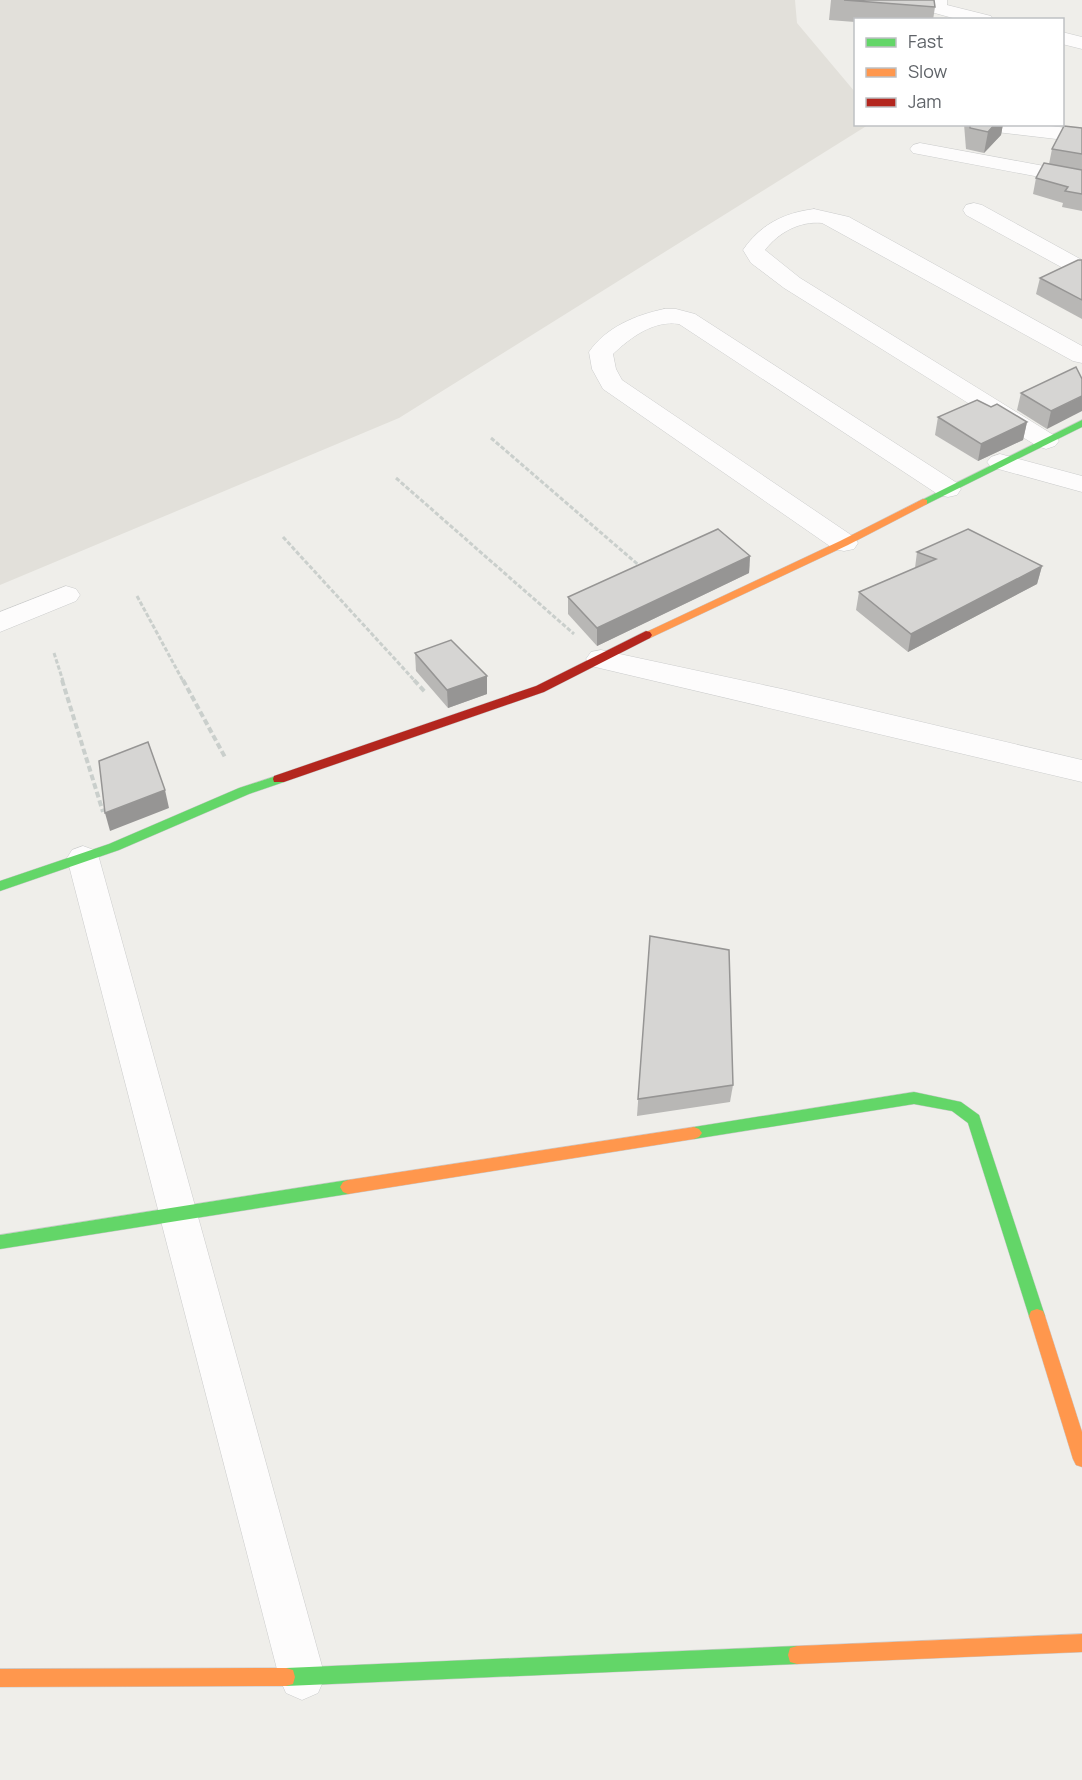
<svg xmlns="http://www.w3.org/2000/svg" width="1082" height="1780" font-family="Manrope,sans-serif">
  <rect width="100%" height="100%" fill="#efeeea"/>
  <polygon fill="#e2e0da" points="0,0 795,0 797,23 855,92 856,124 868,125 399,418 0,585"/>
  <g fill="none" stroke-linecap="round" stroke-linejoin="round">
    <g stroke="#cbcccc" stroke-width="1">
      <g id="street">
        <polygon points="929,0 947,0 947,5 991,16 993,20 960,20 931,12"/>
        <polygon points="1062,32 1082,37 1082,49 1062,44"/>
        <polygon points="969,124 1036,124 1082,130 1082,142 979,130 972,128"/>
        <polygon points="920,143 1082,173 1082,185 913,153 910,149 913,145"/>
        <polygon points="974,203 982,205 1082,260 1082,276 1074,274 966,215 963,210 966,205"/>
        <path d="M814,209L849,217L1082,346V363L1073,361L822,223C800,221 779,232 765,250L800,278L1055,436L1059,441L1055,446L1046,449L1037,446L784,288L751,263L743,250C760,225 783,213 814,209Z"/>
        <path d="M664,309H676L695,314L957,483L961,489L957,495L948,497L939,495L679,324C654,320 631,337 613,354L616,369L622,380L854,537L858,543L854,549L844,551L834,549L603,389L592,369L589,352C606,327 636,315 664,309Z"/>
        <polygon points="1000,454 1082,476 1082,492 991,467 987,462 991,457"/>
        <polygon points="66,586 76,589 80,595 76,601 0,632 0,612"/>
        <polygon points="601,650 782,689 1082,760 1082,782 591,666 586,659 591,652"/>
        <polygon points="83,846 94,850 99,858 325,1677 318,1693 302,1700 286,1693 279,1677 67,858 72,850"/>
      </g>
    </g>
    <g stroke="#cacacb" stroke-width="1">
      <g id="fast">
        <polygon points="1082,420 1082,427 927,504 923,505 918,502"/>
        <polygon points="279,775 285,779 284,782 249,794 119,850 0,891 0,881 109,844 239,788"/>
        <polygon points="914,1092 961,1102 979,1115 1045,1316 1043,1321 1037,1323 1031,1321 1029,1316 968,1123 952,1111 914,1104 694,1139 689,1137 686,1133 689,1129 694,1127"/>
        <polygon points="348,1180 353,1182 356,1187 353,1192 348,1194 0,1249 0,1235"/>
        <polygon points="797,1646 804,1648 806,1655 804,1662 797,1664 286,1686 279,1684 277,1677 279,1670 286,1668"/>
      </g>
    </g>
    <g stroke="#cacacb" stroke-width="1">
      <g id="slow">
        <polygon points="923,499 927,500 927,504 848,545 650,638 646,639 640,635 840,541"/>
        <polygon points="694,1127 699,1129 702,1133 699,1137 694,1139 348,1194 343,1192 340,1187 343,1182 348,1180"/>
        <polygon points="1037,1309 1043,1311 1045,1316 1082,1432 1082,1467 1076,1465 1073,1459 1029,1316 1031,1311"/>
        <polygon points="1082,1634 1082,1652 797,1664 790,1662 788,1655 790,1648 797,1646"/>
        <polygon points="286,1668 293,1670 295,1677 293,1684 286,1686 0,1687 0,1669"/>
      </g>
    </g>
    <g stroke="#cacacb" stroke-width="1">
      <polygon id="jam" points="646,631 650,632 652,635 650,638 544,692 284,782 274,782 273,779 274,776 536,686"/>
    </g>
    <g stroke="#cacfcc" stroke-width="3" stroke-dasharray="4.5 2" stroke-linecap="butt">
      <polyline points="491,438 642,568"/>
      <polyline points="396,478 574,634"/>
      <polyline points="283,537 415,681"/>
      <polyline points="137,596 183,681"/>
      <polyline points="54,653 63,681"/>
    </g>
    <g stroke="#cacfcc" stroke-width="4" stroke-dasharray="6 3" stroke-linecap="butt">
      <polyline points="62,680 103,812"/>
      <polyline points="183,680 226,759"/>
      <polyline points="414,680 426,693"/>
    </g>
    <use href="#street" fill="#fdfcfc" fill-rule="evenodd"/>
    <use href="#fast" fill="#63d668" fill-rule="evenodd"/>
    <use href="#slow" fill="#ff974d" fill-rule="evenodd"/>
    <use href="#jam" fill="#b3261e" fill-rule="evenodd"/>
  </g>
  <g fill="#b8b7b5">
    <polygon points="831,0 934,0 935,7 933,20 855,20 855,22 829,20"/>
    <polygon points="964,124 1003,124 1001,135 984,153 966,149"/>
    <polygon points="1082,128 1082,211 1062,207 1063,203 1033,194 1036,178 1049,164 1052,149"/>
    <polygon points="1082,260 1082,319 1036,294 1040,278"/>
    <polygon points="1082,379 1047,429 1017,410 1021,393"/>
    <polygon points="938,417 1027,422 1023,440 978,461 935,435"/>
    <polygon points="917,552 1042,566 1037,584 908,652 856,610 859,592 915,568"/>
    <polygon points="750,556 749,573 597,646 568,614 568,597"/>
    <polygon points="415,653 487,694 448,708 416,671"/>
    <polygon points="650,936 733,1085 730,1102 637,1116"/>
  </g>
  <g fill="#969594">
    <polygon points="995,124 1003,124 1001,135 984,153 988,132"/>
    <polygon points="1082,396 1082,411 1047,429 1051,411"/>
    <polygon points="1027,422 1023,440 978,461 981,444"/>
    <polygon points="750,556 749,573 597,646 597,628"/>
    <polygon points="1042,566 1037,584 908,652 911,634"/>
    <polygon points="487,676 487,694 448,708 447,690"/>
    <polygon points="165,790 169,808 110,831 105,813"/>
  </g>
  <g fill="#d6d5d3" stroke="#969594" stroke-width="1.5">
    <polygon points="844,0 934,0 935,7"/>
    <polygon points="970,124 995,124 988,132 970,128"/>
    <polygon points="1064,126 1082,128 1082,154 1052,149"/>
    <polygon points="1044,163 1082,170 1082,194 1065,191 1068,187 1036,178"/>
    <polygon points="1078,260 1082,260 1082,300 1040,278"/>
    <polygon points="1076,367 1082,379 1082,396 1051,411 1021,393"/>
    <polygon points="977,400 991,407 997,404 1027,422 981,444 938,417"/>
    <polygon points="718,529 750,556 597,628 568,597"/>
    <polygon points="968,529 1042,566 911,634 859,592 936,559 917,552"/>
    <polygon points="451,640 487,676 447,690 415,653"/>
    <polygon points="148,742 165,790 105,813 99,761"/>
    <polygon points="650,936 729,950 733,1085 638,1099"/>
  </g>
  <rect x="854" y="18" width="210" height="108" fill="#ffffff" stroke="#bfc1c3" stroke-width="1.5"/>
  <rect x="866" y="38" width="30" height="9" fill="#63d668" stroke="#bfc1c3" stroke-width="1.5"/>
  <text x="908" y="48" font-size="18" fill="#5f6368">Fast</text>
  <rect x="866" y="68" width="30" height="9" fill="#ff974d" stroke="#bfc1c3" stroke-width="1.5"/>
  <text x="908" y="78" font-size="18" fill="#5f6368">Slow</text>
  <rect x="866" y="98" width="30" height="9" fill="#b3261e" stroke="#bfc1c3" stroke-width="1.5"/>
  <text x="908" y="108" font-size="18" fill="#5f6368">Jam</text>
</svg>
